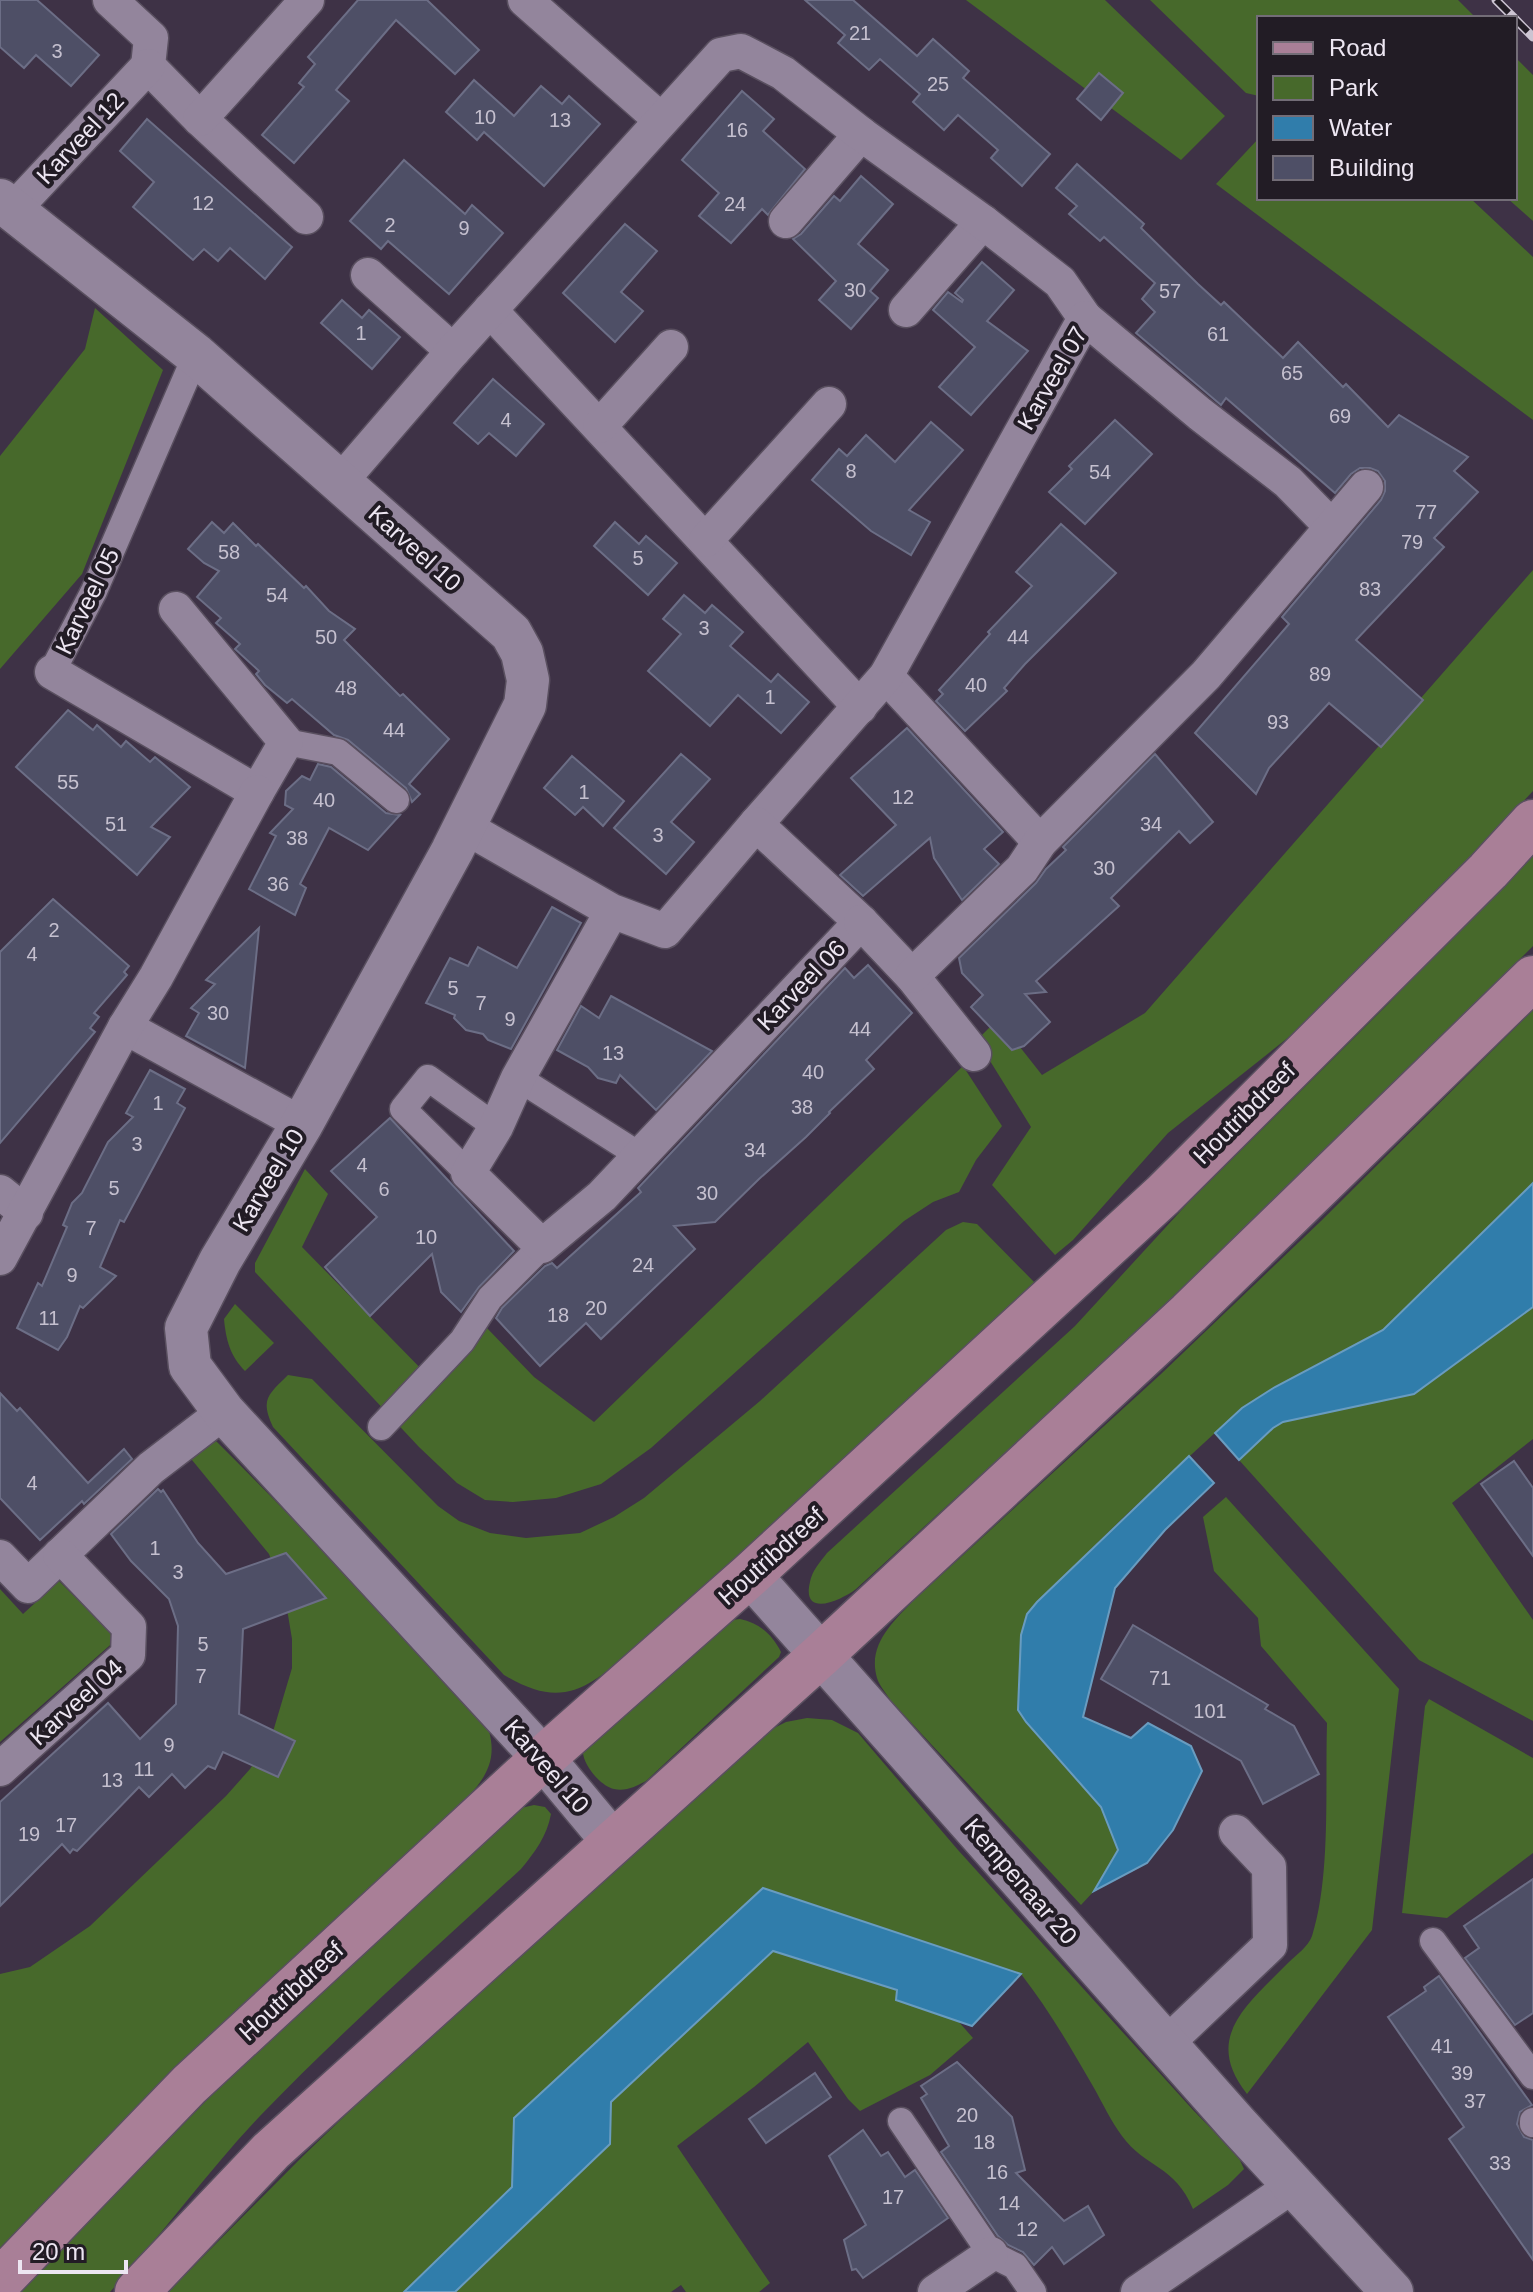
<svg xmlns="http://www.w3.org/2000/svg" width="1533" height="2292" font-family="Arial,sans-serif">
  <rect width="100%" height="100%" fill="#3e3246"/>
  <g fill="#47692b">
    <polygon points="966,0 1105,0 1225,116 1181,160"/>
    <polygon points="1150,0 1458,0 1476,18 1259,18 1259,96 1246,93"/>
    <polygon points="1515,57 1533,75 1533,221 1507,198 1515,198"/>
    <polygon points="1259,138 1259,198 1470,198 1533,257 1533,420 1216,184"/>
    <polygon points="95,308 163,370 82,574 0,669 0,456 85,349"/>
    <polygon points="1533,570 1533,791 1333,1002 1168,1133 1073,1240 1055,1255 992,1185 1031,1127 977,1040 998,1019 1042,1075 1145,1013"/>
    <path d="M1533,849V946L1251,1228L856,1589C842,1600 801,1619 810,1582C812,1571 820,1562 827,1553L1075,1326L1188,1203L1388,1004Z"/>
    <path d="M1533,1010V1183L1383,1330L1242,1408L1129,1512L1037,1602L1027,1614L1018,1710L1026,1722L1101,1807L1118,1851L1094,1891L1081,1905L890,1700C886,1693 879,1685 877,1678C867,1644 894,1621 915,1599L1161,1374L1321,1221Z"/>
    <polygon points="963,1066 1002,1126 976,1160 959,1192 933,1202 904,1221 651,1448 601,1484 556,1498 513,1502 485,1500 457,1483 419,1447 255,1272 255,1263 305,1169 328,1194 302,1247 432,1380 486,1327 534,1377 594,1422"/>
    <path d="M963,1222L977,1224L1037,1285L634,1650C586,1689 562,1710 504,1675L273,1427C260,1399 268,1395 288,1375L312,1379L438,1506L459,1521L490,1533L526,1538L580,1533L614,1517L644,1498L760,1401L946,1230Z"/>
    <path d="M235,1304L274,1343L245,1371C230,1356 226,1340 224,1319Z"/>
    <polygon points="1533,1307 1533,1439 1452,1503 1533,1620 1533,1721 1419,1660 1239,1460 1273,1428 1283,1422 1414,1394"/>
    <path d="M216,1441C287,1512 357,1584 427,1656C446,1676 481,1705 489,1731C497,1760 486,1777 468,1797C309,1945 150,2093 0,2251V1974L30,1967L90,1926L226,1796L250,1769L272,1735L292,1668V1639L284,1591L269,1554L183,1449Z"/>
    <path d="M1226,1497L1399,1689L1372,1930L1247,2094C1202,2037 1248,2004 1288,1963C1296,1955 1308,1947 1312,1936C1331,1876 1325,1788 1327,1723L1261,1646L1258,1618L1214,1571L1203,1517Z"/>
    <polygon points="59,1581 117,1639 0,1742 0,1589 23,1614"/>
    <path d="M740,1619C759,1623 772,1634 781,1652L779,1657L646,1781C637,1786 625,1792 614,1789C600,1786 581,1763 583,1749L732,1620Z"/>
    <polygon points="1429,1699 1533,1758 1533,1853 1447,1918 1402,1913 1425,1706"/>
    <path d="M807,1718L832,1720L858,1733L958,1850L1193,2110L1238,2156L1244,2169L1228,2185L1193,2209C1175,2165 1145,2168 1122,2136C1111,2121 1103,2104 1094,2088C1071,2048 1049,2010 1021,1974L763,1888L514,2118L512,2187L404,2292H168L303,2156L430,2034L762,1734L786,1722Z"/>
    <path d="M534,1805L545,1807L551,1814C547,1836 535,1852 521,1869C433,1950 343,2030 260,2116C207,2172 162,2235 110,2292H19L251,2055L510,1816L521,1808Z"/>
    <polygon points="773,1951 898,1990 896,2000 958,2021 973,2038 930,2075 860,2111 848,2099 808,2042 754,2087 677,2146 770,2283 759,2292 686,2292 681,2285 671,2292 455,2292 610,2144 611,2102"/>
  </g>
  <g fill="#307dab" stroke="#699cc0" stroke-width="2">
    <polygon points="1533,1183 1533,1307 1414,1394 1283,1422 1273,1428 1239,1460 1215,1433 1242,1408 1275,1387 1383,1330"/>
    <polygon points="1189,1456 1214,1483 1165,1530 1115,1588 1083,1717 1131,1738 1148,1723 1191,1746 1202,1771 1173,1830 1147,1863 1094,1891 1118,1850 1101,1807 1026,1722 1018,1710 1021,1635 1027,1614 1037,1602"/>
    <polygon points="763,1888 1021,1974 972,2026 896,2000 897,1990 773,1951 611,2102 610,2144 455,2292 404,2292 512,2187 514,2118"/>
  </g>
  <g fill="#4e4f66" stroke="#6c6e86" stroke-width="2">
    <polygon points="0,0 37,0 99,55 71,86 36,55 24,68 0,47"/>
    <polygon points="358,0 427,0 479,50 455,74 396,20 336,90 349,101 294,163 262,135 304,87 299,83 315,64 308,57"/>
    <polygon points="805,0 853,0 917,56 933,39 969,71 963,78 1050,154 1022,186 991,158 998,150 958,115 944,130 913,102 920,94 880,59 869,70 838,43 845,35"/>
    <polygon points="1099,73 1123,93 1101,120 1077,99"/>
    <polygon points="474,80 514,116 541,86 562,104 569,96 600,124 544,186 484,132 477,140 446,112"/>
    <polygon points="742,91 774,119 763,131 805,169 768,215 762,209 731,243 699,216 719,193 682,160"/>
    <polygon points="147,119 292,247 265,279 230,248 218,261 204,249 193,260 133,207 154,182 120,151"/>
    <polygon points="404,160 465,214 472,205 503,233 449,294 388,241 381,249 350,221"/>
    <polygon points="1077,164 1144,224 1141,228 1198,284 1221,305 1224,302 1283,358 1298,342 1343,387 1346,384 1388,427 1399,415 1468,457 1454,471 1478,492 1434,538 1444,547 1356,640 1423,700 1381,747 1329,703 1269,768 1256,794 1195,733 1289,624 1282,617 1381,500 1385,491 1385,481 1378,471 1370,468 1360,468 1351,474 1335,493 1226,398 1221,405 1136,333 1155,312 1142,299 1155,283 1104,237 1100,241 1069,214 1077,206 1056,188"/>
    <polygon points="861,176 893,204 858,244 888,270 870,291 878,298 851,329 819,300 836,281 793,239 801,234 834,196 840,201"/>
    <polygon points="625,224 657,251 621,292 643,311 615,342 563,293"/>
    <polygon points="982,262 1014,290 987,321 1028,351 971,415 939,387 975,347 933,310 948,292 962,302 963,300 955,293"/>
    <polygon points="342,300 362,318 369,310 400,337 372,369 321,323"/>
    <polygon points="493,379 544,424 516,456 489,433 478,444 454,423"/>
    <polygon points="1115,420 1152,454 1085,524 1049,492 1072,469 1069,466"/>
    <polygon points="931,422 963,450 909,510 930,522 911,555 871,531 812,480 839,449 847,456 866,435 895,462"/>
    <polygon points="212,522 224,533 233,523 256,546 258,544 304,588 306,586 329,611 355,629 344,640 400,696 403,694 449,739 409,784 420,794 412,802 406,788 348,740 334,735 292,699 287,703 265,685 256,674 259,671 235,649 240,644 216,623 221,618 197,597 219,571 204,563 188,549"/>
    <polygon points="615,522 639,544 646,536 677,563 648,595 594,546"/>
    <polygon points="1061,524 1116,573 1025,664 1004,688 1007,691 965,731 936,701 943,694 939,690 990,634 988,632 1032,586 1016,572"/>
    <polygon points="684,595 705,613 712,605 743,632 730,646 771,682 778,674 809,702 781,733 738,695 710,726 648,671 681,634 663,619"/>
    <polygon points="68,710 93,730 97,725 121,747 126,741 150,762 155,757 190,787 151,827 170,837 137,875 16,767"/>
    <polygon points="907,728 1003,832 984,849 999,864 962,900 934,858 930,838 863,896 840,875 896,825 851,778"/>
    <polygon points="681,754 710,779 671,822 694,842 666,874 614,828"/>
    <polygon points="1155,754 1213,822 1190,843 1179,831 1111,898 1119,906 1036,981 1046,992 1025,994 1050,1022 1024,1046 1012,1050 971,1007 983,995 962,973 959,958 1036,883 1046,869 1066,850 1063,847"/>
    <polygon points="572,756 624,801 603,826 583,807 575,815 544,788"/>
    <polygon points="318,764 331,767 386,813 400,815 368,850 329,828 300,884 306,888 295,915 249,889 276,836 270,833 293,809 285,805 286,791 302,776 310,780"/>
    <polygon points="53,899 129,966 124,972 127,975 94,1013 99,1017 90,1028 95,1032 0,1143 0,952"/>
    <polygon points="552,907 581,923 511,1049 488,1040 483,1034 466,1030 454,1018 455,1015 426,1003 450,958 468,966 478,947 517,968"/>
    <polygon points="259,928 245,1068 186,1036 199,1013 191,1008 215,984 206,980"/>
    <polygon points="868,965 912,1013 866,1060 874,1069 829,1112 830,1113 806,1137 759,1179 715,1222 674,1226 695,1249 601,1339 586,1323 540,1366 496,1318 502,1308 545,1266 552,1263 557,1268 641,1192 638,1188 845,968 854,978"/>
    <polygon points="611,996 712,1051 656,1110 620,1075 616,1083 598,1078 588,1067 557,1050 581,1006 599,1018"/>
    <polygon points="150,1070 185,1089 177,1103 185,1108 124,1222 120,1220 100,1267 116,1276 83,1308 80,1306 67,1337 58,1350 17,1328 38,1283 42,1286 67,1227 63,1225 72,1203 82,1193 108,1142 133,1117 126,1113"/>
    <polygon points="390,1118 514,1251 479,1287 461,1312 441,1292 432,1254 370,1316 325,1267 377,1217 331,1171"/>
    <polygon points="0,1393 17,1411 20,1408 88,1483 124,1449 132,1459 84,1504 82,1501 40,1540 0,1498"/>
    <polygon points="1514,1461 1533,1488 1533,1556 1481,1484"/>
    <polygon points="158,1489 161,1492 163,1490 198,1543 226,1574 286,1553 326,1598 243,1629 239,1714 295,1741 278,1777 223,1752 215,1769 208,1766 185,1788 172,1774 149,1797 139,1787 77,1851 73,1849 70,1853 62,1844 0,1906 0,1802 108,1703 140,1739 176,1704 178,1626 169,1599 131,1561 111,1534"/>
    <polygon points="1133,1625 1268,1705 1265,1709 1294,1726 1319,1774 1263,1804 1241,1761 1101,1679"/>
    <polygon points="1533,1879 1533,2013 1515,2025 1465,1958 1479,1948 1464,1926"/>
    <polygon points="1439,1976 1532,2105 1520,2112 1517,2124 1524,2137 1533,2140 1533,2260 1449,2139 1464,2127 1388,2017 1426,1991 1424,1987"/>
    <polygon points="957,2062 1012,2117 1025,2170 1016,2173 1064,2221 1088,2206 1104,2235 1064,2264 1052,2247 1034,2265 1023,2252 1008,2245 998,2236 941,2152 949,2146 921,2098 927,2094 921,2086"/>
    <polygon points="815,2073 831,2097 766,2143 749,2119"/>
    <polygon points="863,2130 881,2156 888,2152 905,2177 915,2170 948,2218 863,2278 856,2269 852,2270 844,2240 866,2225 829,2156"/>
  </g>
  <g fill="none" stroke-linecap="round" stroke-linejoin="round">
    <g stroke="#594f5f" stroke-width="29">
      <g id="pedestrian">
        <polyline points="52,672 94,591 196,355"/>
        <polyline points="286,742 338,752 396,800"/>
        <polyline points="518,1078 639,1155"/>
        <polyline points="468,1173 403,1109 428,1078 496,1127"/>
        <polyline points="381,1427 462,1341 490,1298 542,1246"/>
        <polyline points="1433,1941 1533,2076"/>
        <polyline points="901,2121 991,2254 1015,2266 1033,2292"/>
        <polyline points="1533,2121 1533,2124"/>
      </g>
    </g>
    <g stroke="#594f5f" stroke-width="37">
      <g id="minor">
        <polyline points="110,0 151,38 148,66 200,119 306,217"/>
        <polyline points="525,0 661,120"/>
        <polyline points="200,119 307,0"/>
        <polyline points="13,210 148,66"/>
        <polyline points="786,221 861,134"/>
        <polyline points="368,275 453,351"/>
        <polyline points="490,310 860,707"/>
        <polyline points="906,310 983,222"/>
        <polyline points="600,426 671,347"/>
        <polyline points="341,481 453,351 721,55 741,51 783,73 861,134 983,222 1060,282 1085,318"/>
        <polyline points="706,540 829,404"/>
        <polyline points="52,672 257,792 286,742 176,609"/>
        <polyline points="886,676 1040,842"/>
        <polyline points="756,824 886,676 1085,318 1200,414 1288,482 1331,526"/>
        <polyline points="465,827 612,911 665,931 756,824 861,922 602,1196 542,1246 468,1173 496,1127 518,1078 612,911"/>
        <polyline points="861,922 912,976 974,1054"/>
        <polyline points="912,976 1022,869 1040,842 1206,675 1366,487"/>
        <polyline points="125,1027 302,1124"/>
        <polyline points="0,1192 26,1213"/>
        <polyline points="0,1258 125,1027 156,977 257,792"/>
        <polyline points="0,1557 28,1586 151,1468 224,1412"/>
        <polyline points="0,1769 128,1655 129,1627 60,1555"/>
        <polyline points="1166,2044 1270,1945 1269,1867 1236,1832"/>
        <polyline points="935,2292 991,2254"/>
        <polyline points="1138,2292 1294,2185"/>
      </g>
    </g>
    <g stroke="#594f5f" stroke-width="45">
      <g id="tertiary">
        <polyline points="0,200 196,355 511,633 522,653 528,680 525,705 452,851 302,1124 220,1261 186,1328 190,1366 224,1412 543,1758 613,1842"/>
        <polyline points="750,1575 1237,2124 1392,2292"/>
      </g>
    </g>
    <g stroke="#594f5f" stroke-width="47">
      <g id="secondary">
        <polyline points="0,2281 189,2085 543,1758 750,1575 1163,1195 1488,871 1533,822"/>
        <polyline points="137,2292 271,2151 821,1655 1189,1313 1533,978"/>
      </g>
    </g>
    <use href="#pedestrian" stroke="#93859c" stroke-width="26"/>
    <use href="#minor" stroke="#93859c" stroke-width="34"/>
    <use href="#tertiary" stroke="#93859c" stroke-width="42"/>
    <use href="#secondary" stroke="#a97f97" stroke-width="44"/>
    <g stroke="#ccc4d2" stroke-width="9">
      <g id="rail">
        <polyline points="1496,0 1514,18"/>
        <polyline points="1515,19 1533,37"/>
      </g>
    </g>
    <use href="#rail" stroke="#221c25" stroke-width="6" stroke-dasharray="18" stroke-linecap="butt"/>
  </g>
  <g text-anchor="middle" dominant-baseline="central" stroke-width="8" stroke-linejoin="round" paint-order="stroke">
    <g font-size="20" fill="#c5c0cf">
      <text x="860" y="33">21</text>
      <text x="57" y="51">3</text>
      <text x="938" y="84">25</text>
      <text x="485" y="117">10</text>
      <text x="560" y="120">13</text>
      <text x="737" y="130">16</text>
      <text x="203" y="203">12</text>
      <text x="735" y="204">24</text>
      <text x="390" y="225">2</text>
      <text x="464" y="228">9</text>
      <text x="855" y="290">30</text>
      <text x="1170" y="291">57</text>
      <text x="361" y="333">1</text>
      <text x="1218" y="334">61</text>
      <text x="1292" y="373">65</text>
      <text x="1340" y="416">69</text>
      <text x="506" y="420">4</text>
      <text x="851" y="471">8</text>
      <text x="1100" y="472">54</text>
      <text x="1426" y="512">77</text>
      <text x="1412" y="542">79</text>
      <text x="229" y="552">58</text>
      <text x="638" y="558">5</text>
      <text x="1370" y="589">83</text>
      <text x="277" y="595">54</text>
      <text x="704" y="628">3</text>
      <text x="326" y="637">50</text>
      <text x="1018" y="637">44</text>
      <text x="1320" y="674">89</text>
      <text x="976" y="685">40</text>
      <text x="346" y="688">48</text>
      <text x="770" y="697">1</text>
      <text x="1278" y="722">93</text>
      <text x="394" y="730">44</text>
      <text x="68" y="782">55</text>
      <text x="584" y="792">1</text>
      <text x="903" y="797">12</text>
      <text x="324" y="800">40</text>
      <text x="116" y="824">51</text>
      <text x="1151" y="824">34</text>
      <text x="658" y="835">3</text>
      <text x="297" y="838">38</text>
      <text x="1104" y="868">30</text>
      <text x="278" y="884">36</text>
      <text x="54" y="930">2</text>
      <text x="32" y="954">4</text>
      <text x="453" y="988">5</text>
      <text x="481" y="1003">7</text>
      <text x="218" y="1013">30</text>
      <text x="510" y="1019">9</text>
      <text x="860" y="1029">44</text>
      <text x="613" y="1053">13</text>
      <text x="813" y="1072">40</text>
      <text x="158" y="1103">1</text>
      <text x="802" y="1107">38</text>
      <text x="137" y="1144">3</text>
      <text x="755" y="1150">34</text>
      <text x="362" y="1165">4</text>
      <text x="114" y="1188">5</text>
      <text x="384" y="1189">6</text>
      <text x="707" y="1193">30</text>
      <text x="91" y="1228">7</text>
      <text x="426" y="1237">10</text>
      <text x="643" y="1265">24</text>
      <text x="72" y="1275">9</text>
      <text x="596" y="1308">20</text>
      <text x="558" y="1315">18</text>
      <text x="49" y="1318">11</text>
      <text x="32" y="1483">4</text>
      <text x="155" y="1548">1</text>
      <text x="178" y="1572">3</text>
      <text x="203" y="1644">5</text>
      <text x="201" y="1676">7</text>
      <text x="1160" y="1678">71</text>
      <text x="1210" y="1711">101</text>
      <text x="169" y="1745">9</text>
      <text x="144" y="1769">11</text>
      <text x="112" y="1780">13</text>
      <text x="66" y="1825">17</text>
      <text x="29" y="1834">19</text>
      <text x="1442" y="2046">41</text>
      <text x="1462" y="2073">39</text>
      <text x="1475" y="2101">37</text>
      <text x="967" y="2115">20</text>
      <text x="984" y="2142">18</text>
      <text x="1500" y="2163">33</text>
      <text x="997" y="2172">16</text>
      <text x="893" y="2197">17</text>
      <text x="1009" y="2203">14</text>
      <text x="1027" y="2229">12</text>
    </g>
    <g font-size="24" fill="#ede6f2" stroke="#221c25">
      <text transform="translate(80 138) rotate(-47)">Karveel 12</text>
      <text transform="translate(1052 378) rotate(-60)">Karveel 07</text>
      <text transform="translate(415 548) rotate(42)">Karveel 10</text>
      <text transform="translate(87 601) rotate(-64)">Karveel 05</text>
      <text transform="translate(801 985) rotate(-46)">Karveel 06</text>
      <text transform="translate(1244 1113) rotate(-45)">Houtribdreef</text>
      <text transform="translate(268 1180) rotate(-59)">Karveel 10</text>
      <text transform="translate(771 1556) rotate(-42)">Houtribdreef</text>
      <text transform="translate(76 1702) rotate(-42)">Karveel 04</text>
      <text transform="translate(547 1766) rotate(49)">Karveel 10</text>
      <text transform="translate(1021 1881) rotate(49)">Kempenaar 20</text>
      <text transform="translate(291 1991) rotate(-43)">Houtribdreef</text>
    </g>
  </g>
  <rect x="1257" y="16" width="260" height="184" fill="#221c25" stroke="#736d77" stroke-width="2"/>
  <rect x="1273" y="42" width="40" height="12" fill="#a97f97" stroke="#736d77" stroke-width="2"/>
  <text x="1329" y="56" font-size="24" fill="#ede6f2">Road</text>
  <rect x="1273" y="76" width="40" height="24" fill="#47692b" stroke="#736d77" stroke-width="2"/>
  <text x="1329" y="96" font-size="24" fill="#ede6f2">Park</text>
  <rect x="1273" y="116" width="40" height="24" fill="#307dab" stroke="#736d77" stroke-width="2"/>
  <text x="1329" y="136" font-size="24" fill="#ede6f2">Water</text>
  <rect x="1273" y="156" width="40" height="24" fill="#4e4f66" stroke="#736d77" stroke-width="2"/>
  <text x="1329" y="176" font-size="24" fill="#ede6f2">Building</text>
  <path d="M20 2260v12h106v-12" fill="none" stroke="#ede6f2" stroke-width="4"/>
  <text x="32" y="2260" font-size="24" fill="#ede6f2" stroke="#221c25" stroke-width="6" paint-order="stroke">20 m</text>
</svg>
